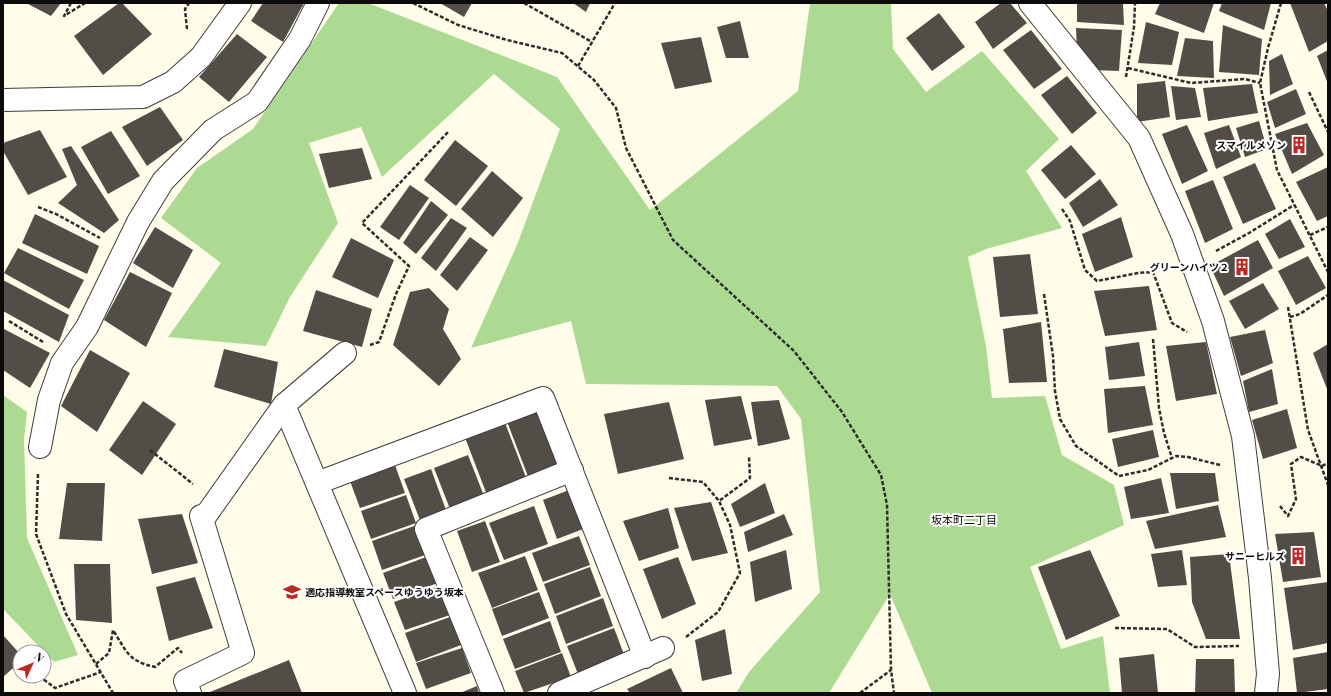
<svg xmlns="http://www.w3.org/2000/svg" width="1331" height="696" font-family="'Playfair Display','Noto Sans JP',serif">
  <rect width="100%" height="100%" fill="#fffde9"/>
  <g fill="#acda92">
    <polygon points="339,3 368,3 557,77 650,210 798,91 810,3 891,3 893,49 926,92 982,51 1059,139 1026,171 1062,228 986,249 968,257 986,346 992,398 1045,396 1062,455 1114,485 1124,525 1030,567 1061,649 1103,636 1110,693 932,693 890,594 829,693 736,693 749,672 820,592 801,419 777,386 586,384 571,321 471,348 517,245 560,129 494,74 382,177 361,127 309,143 338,223 290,297 266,346 168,337 221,263 161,218 197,168 253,129"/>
    <polygon points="3,395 27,412 24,440 27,538 78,655 54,662 3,609"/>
  </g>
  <g fill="#534d47">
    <polygon points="26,3 61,3 51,16"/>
    <polygon points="119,3 122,3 152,34 103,75 74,36"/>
    <polygon points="263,3 304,3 283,42 251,21"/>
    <polygon points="440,3 472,3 464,17"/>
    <polygon points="573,3 590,3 586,12"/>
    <polygon points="1001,3 1010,3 1027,23 993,49 975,22"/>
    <polygon points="1077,3 1123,3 1124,25 1077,22"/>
    <polygon points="1160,3 1214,3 1204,33 1155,14"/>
    <polygon points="1222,3 1271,3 1264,30 1219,11"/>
    <polygon points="1290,3 1324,3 1328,11 1328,41 1309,52"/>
    <polygon points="939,13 965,47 932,71 906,38"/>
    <polygon points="740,21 749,58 726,58 717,27"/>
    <polygon points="1146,22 1179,32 1172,65 1138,63"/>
    <polygon points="1223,25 1262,39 1259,75 1219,72"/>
    <polygon points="1076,28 1122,30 1119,71 1091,70 1077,52"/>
    <polygon points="1031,30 1062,69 1034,89 1003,50"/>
    <polygon points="237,34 267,57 229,102 199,77"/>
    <polygon points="701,37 712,82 675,89 661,43"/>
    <polygon points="1185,38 1213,41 1214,78 1177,76"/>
    <polygon points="1328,50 1328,84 1317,56"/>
    <polygon points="1282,54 1293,84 1270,95 1269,61"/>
    <polygon points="1067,76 1097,113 1072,134 1041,95"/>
    <polygon points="1165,81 1170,117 1137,122 1137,84"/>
    <polygon points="1252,84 1258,113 1208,121 1203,88"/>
    <polygon points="1171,86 1195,88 1201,117 1176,120"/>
    <polygon points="1296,89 1306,114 1275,128 1267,102"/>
    <polygon points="160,107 183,140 147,166 122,127"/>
    <polygon points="1259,121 1267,149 1245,157 1236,128"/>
    <polygon points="1307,123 1324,155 1292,174 1275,134"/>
    <polygon points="1187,125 1208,171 1182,184 1162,134"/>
    <polygon points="1229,125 1241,157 1216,169 1204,133"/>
    <polygon points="40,130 67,177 28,195 3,151 3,143"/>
    <polygon points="111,131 140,176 108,194 81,147"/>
    <polygon points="455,140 488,166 456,206 424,180"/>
    <polygon points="1071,145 1096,174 1065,199 1041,170"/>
    <polygon points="71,146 119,220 104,233 58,203 77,185 62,149"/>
    <polygon points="362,148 372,179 329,188 319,154"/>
    <polygon points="1255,163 1276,209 1243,224 1223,177"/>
    <polygon points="1328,167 1328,216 1317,221 1296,182"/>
    <polygon points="492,171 523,198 493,237 461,209"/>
    <polygon points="1100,179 1118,205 1083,227 1069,203"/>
    <polygon points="1213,180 1233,229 1205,243 1185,191"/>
    <polygon points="410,185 429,198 399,240 380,227"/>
    <polygon points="431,201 448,215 416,254 403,243"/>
    <polygon points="35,214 99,246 87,274 22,243"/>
    <polygon points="1121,217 1133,257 1095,272 1082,234"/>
    <polygon points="451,218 467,228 436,271 421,258"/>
    <polygon points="1290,219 1305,247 1279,259 1265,234"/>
    <polygon points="155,227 193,250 173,288 133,263"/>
    <polygon points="470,237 488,250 457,291 440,275"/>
    <polygon points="351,238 394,260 378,298 332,277"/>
    <polygon points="1258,240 1273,268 1224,296 1210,266"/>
    <polygon points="18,248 84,280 69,309 4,273"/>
    <polygon points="1030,254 1038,314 1000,317 993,257"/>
    <polygon points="1308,256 1326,288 1296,305 1278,271"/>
    <polygon points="130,272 172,293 146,347 104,320"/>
    <polygon points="3,280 69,315 59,342 3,311"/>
    <polygon points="1263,283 1279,309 1245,329 1229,301"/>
    <polygon points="1149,286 1157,330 1105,336 1094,291"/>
    <polygon points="429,288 449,309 443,329 461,359 439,386 393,345 410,292"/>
    <polygon points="316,290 372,309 362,347 303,331"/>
    <polygon points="1041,322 1047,382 1009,383 1003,329"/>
    <polygon points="4,329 50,353 30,388 3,370"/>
    <polygon points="1265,330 1273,363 1241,376 1230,337"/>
    <polygon points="1139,342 1145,376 1109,380 1105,347"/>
    <polygon points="1206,342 1217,394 1176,401 1166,346"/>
    <polygon points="1328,344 1328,389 1327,389 1313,353"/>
    <polygon points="224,349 278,362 271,404 214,387"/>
    <polygon points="90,350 130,373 97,432 61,406"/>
    <polygon points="1272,369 1278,404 1249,412 1243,381"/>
    <polygon points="1145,386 1153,425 1108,433 1104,389"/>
    <polygon points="741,396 752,439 714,446 705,400"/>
    <polygon points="779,400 790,439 758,446 751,402"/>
    <polygon points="143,401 176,424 142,475 109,450"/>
    <polygon points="669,402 684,459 618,474 604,414"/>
    <polygon points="543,406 565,465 529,479 506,419"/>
    <polygon points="1287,409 1297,448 1263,459 1252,420"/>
    <polygon points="504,420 527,480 487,495 464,435"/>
    <polygon points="1153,430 1159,457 1118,467 1112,439"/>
    <polygon points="468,455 484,496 450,509 434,468"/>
    <polygon points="395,465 405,493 360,508 350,481"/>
    <polygon points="431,469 446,510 420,520 404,479"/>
    <polygon points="1170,473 1215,473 1219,501 1176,509"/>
    <polygon points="1161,478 1169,513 1131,519 1124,487"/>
    <polygon points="67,483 105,483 102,541 59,539"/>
    <polygon points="765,483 775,513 740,527 731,504"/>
    <polygon points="577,487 591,526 557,539 543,500"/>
    <polygon points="406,495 416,523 371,539 361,511"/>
    <polygon points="711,502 728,553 692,561 674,508"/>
    <polygon points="1218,505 1226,537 1155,549 1146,521"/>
    <polygon points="534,506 548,544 504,560 489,523"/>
    <polygon points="668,508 679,548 639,561 623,521"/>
    <polygon points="182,514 198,563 152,574 138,519"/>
    <polygon points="784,514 793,535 748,552 744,532"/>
    <polygon points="485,521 500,562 472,572 457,531"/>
    <polygon points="417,525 428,554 382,570 372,541"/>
    <polygon points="1314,532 1321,577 1283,582 1275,534"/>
    <polygon points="579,536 590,565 543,582 532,553"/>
    <polygon points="786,550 792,589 755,602 750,562"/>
    <polygon points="1090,550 1120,616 1066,640 1038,567"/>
    <polygon points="1182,550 1187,585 1158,587 1151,554"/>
    <polygon points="1229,554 1240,639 1206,639 1192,602 1190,557"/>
    <polygon points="429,556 438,583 393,599 383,573"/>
    <polygon points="525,556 538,590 492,608 478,573"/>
    <polygon points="678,557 696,604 662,619 643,569"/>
    <polygon points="74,564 110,564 112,623 76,620"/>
    <polygon points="590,567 601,596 555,614 544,584"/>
    <polygon points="195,577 213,628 169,641 156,587"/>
    <polygon points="1328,582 1328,643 1293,650 1284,588"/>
    <polygon points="440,586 450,615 405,630 394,602"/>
    <polygon points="539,592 549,618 502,636 492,609"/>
    <polygon points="603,598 613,626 566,644 556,616"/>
    <polygon points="450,617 461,645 416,662 405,633"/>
    <polygon points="550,621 561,652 515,669 503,639"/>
    <polygon points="614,628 625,657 578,674 567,646"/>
    <polygon points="725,629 732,674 702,681 695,640"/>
    <polygon points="3,635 20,654 20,662 3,677"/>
    <polygon points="462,648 471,673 426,689 416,663"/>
    <polygon points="1328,652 1328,689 1297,693 1293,658"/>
    <polygon points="562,653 571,677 524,693 515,671"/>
    <polygon points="1154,654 1158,693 1122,693 1119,658"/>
    <polygon points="1196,659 1234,659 1235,693 1195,693"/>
    <polygon points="289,660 302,693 210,693 210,692"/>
    <polygon points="671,668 683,693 630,693 627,689"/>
    <polygon points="477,686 479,693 460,693"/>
  </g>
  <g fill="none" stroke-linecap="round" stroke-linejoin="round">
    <g stroke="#3e3e3e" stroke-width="24">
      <g id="minor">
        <polyline points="1030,3 1139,138 1182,234 1213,321 1243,436 1260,578 1268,674 1266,693"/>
        <polyline points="3,100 143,97 173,82 201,57 240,3"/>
        <polyline points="284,405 405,693"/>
        <polyline points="40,447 49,400 62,363 87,327 138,222 163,181 213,130 257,102 300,39 318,3"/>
        <polyline points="317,483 543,398 645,657"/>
        <polyline points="190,693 185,681 243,653 201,516 204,518 284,405 345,353"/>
        <polyline points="493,693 426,529 572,470"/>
        <polyline points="559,693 663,648"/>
      </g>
    </g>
    <g stroke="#2d2d2d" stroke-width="2.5" stroke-dasharray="4 2" stroke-linecap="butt">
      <polyline points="71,3 64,16 85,3"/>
      <polyline points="413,3 458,25 507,40 562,53 594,80 616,108 626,148 673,240 794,351 842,412 881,475 887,505 891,670 894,693"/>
      <polyline points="524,3 592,42"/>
      <polyline points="1281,3 1268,48 1260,83 1277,170 1328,272"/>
      <polyline points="187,29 185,9 189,3"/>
      <polyline points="578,66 615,3"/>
      <polyline points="1128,68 1191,83 1245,79 1260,83"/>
      <polyline points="1126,77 1134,27 1135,3"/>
      <polyline points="1309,92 1328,132"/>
      <polyline points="38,207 56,214 100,238"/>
      <polyline points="1062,209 1070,221 1085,270 1097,281 1138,273 1153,272 1172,323 1187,332"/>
      <polyline points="1310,235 1328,227"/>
      <polyline points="1216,251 1249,233 1294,205"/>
      <polyline points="1044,294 1053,356 1055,391 1060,419 1076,446 1119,476 1148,470 1176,456 1188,457 1220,465"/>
      <polyline points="1288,307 1308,430 1328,485"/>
      <polyline points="1290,317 1300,314 1328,295"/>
      <polyline points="9,321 43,342"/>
      <polyline points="1153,339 1159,408 1164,433 1172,458"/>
      <polyline points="370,345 379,342 396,294 409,266 362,223 449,131"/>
      <polyline points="150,450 193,484"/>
      <polyline points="38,474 36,534 66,614 113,693"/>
      <polyline points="669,478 703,482 719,501"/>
      <polyline points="1280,506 1288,516 1296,499 1291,464 1301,457 1322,466 1328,463"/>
      <polyline points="1115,628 1167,629 1195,647 1239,646"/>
      <polyline points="686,637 718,612 740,573 730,525 719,501 750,478 749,456"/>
      <path d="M96,664L109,653L113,630C127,652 128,661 155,667L178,648L182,653"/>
      <polyline points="39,676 55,688 101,672"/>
      <polyline points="860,693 891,670"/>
    </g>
    <use href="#minor" stroke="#fff" stroke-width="22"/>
  </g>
  <defs>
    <g id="building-bare" transform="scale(1.38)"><path d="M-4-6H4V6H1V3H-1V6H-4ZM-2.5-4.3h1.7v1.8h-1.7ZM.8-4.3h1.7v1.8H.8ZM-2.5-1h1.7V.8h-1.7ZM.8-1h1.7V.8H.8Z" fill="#bb2922" stroke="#fff" stroke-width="2.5" paint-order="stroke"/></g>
    <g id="school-bare" transform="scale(1.38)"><path d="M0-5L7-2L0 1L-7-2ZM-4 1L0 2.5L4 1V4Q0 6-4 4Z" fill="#bb2922" stroke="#fff" stroke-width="2.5" paint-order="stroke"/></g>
  </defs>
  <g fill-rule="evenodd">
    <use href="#building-bare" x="1299" y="145"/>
    <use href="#building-bare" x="1242" y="267"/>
    <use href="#building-bare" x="1298" y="556"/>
    <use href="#school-bare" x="292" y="592"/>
  </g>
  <g text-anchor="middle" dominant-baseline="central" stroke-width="4" stroke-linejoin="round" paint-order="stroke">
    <g font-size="10" font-weight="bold" fill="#0b0b0b" stroke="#fff" text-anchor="end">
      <text x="1286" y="145">スマイルメゾン</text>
      <text x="1229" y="267">グリーンハイツ２</text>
      <text x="1285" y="556">サニーヒルズ</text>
      <text x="305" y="592" text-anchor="start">適応指導教室スペースゆうゆう坂本</text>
    </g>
    <g font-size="11" fill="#0b0b0b" stroke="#fff">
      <text x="964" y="519">坂本町二丁目</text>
    </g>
  </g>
  <rect width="1331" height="696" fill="none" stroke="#0b0b0b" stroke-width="8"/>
  <g transform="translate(32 664) rotate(46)"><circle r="19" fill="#ffffff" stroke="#9d9d9d"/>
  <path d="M0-3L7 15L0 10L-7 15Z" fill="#bb2922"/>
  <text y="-6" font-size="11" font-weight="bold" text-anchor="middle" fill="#0b0b0b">N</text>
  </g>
</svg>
